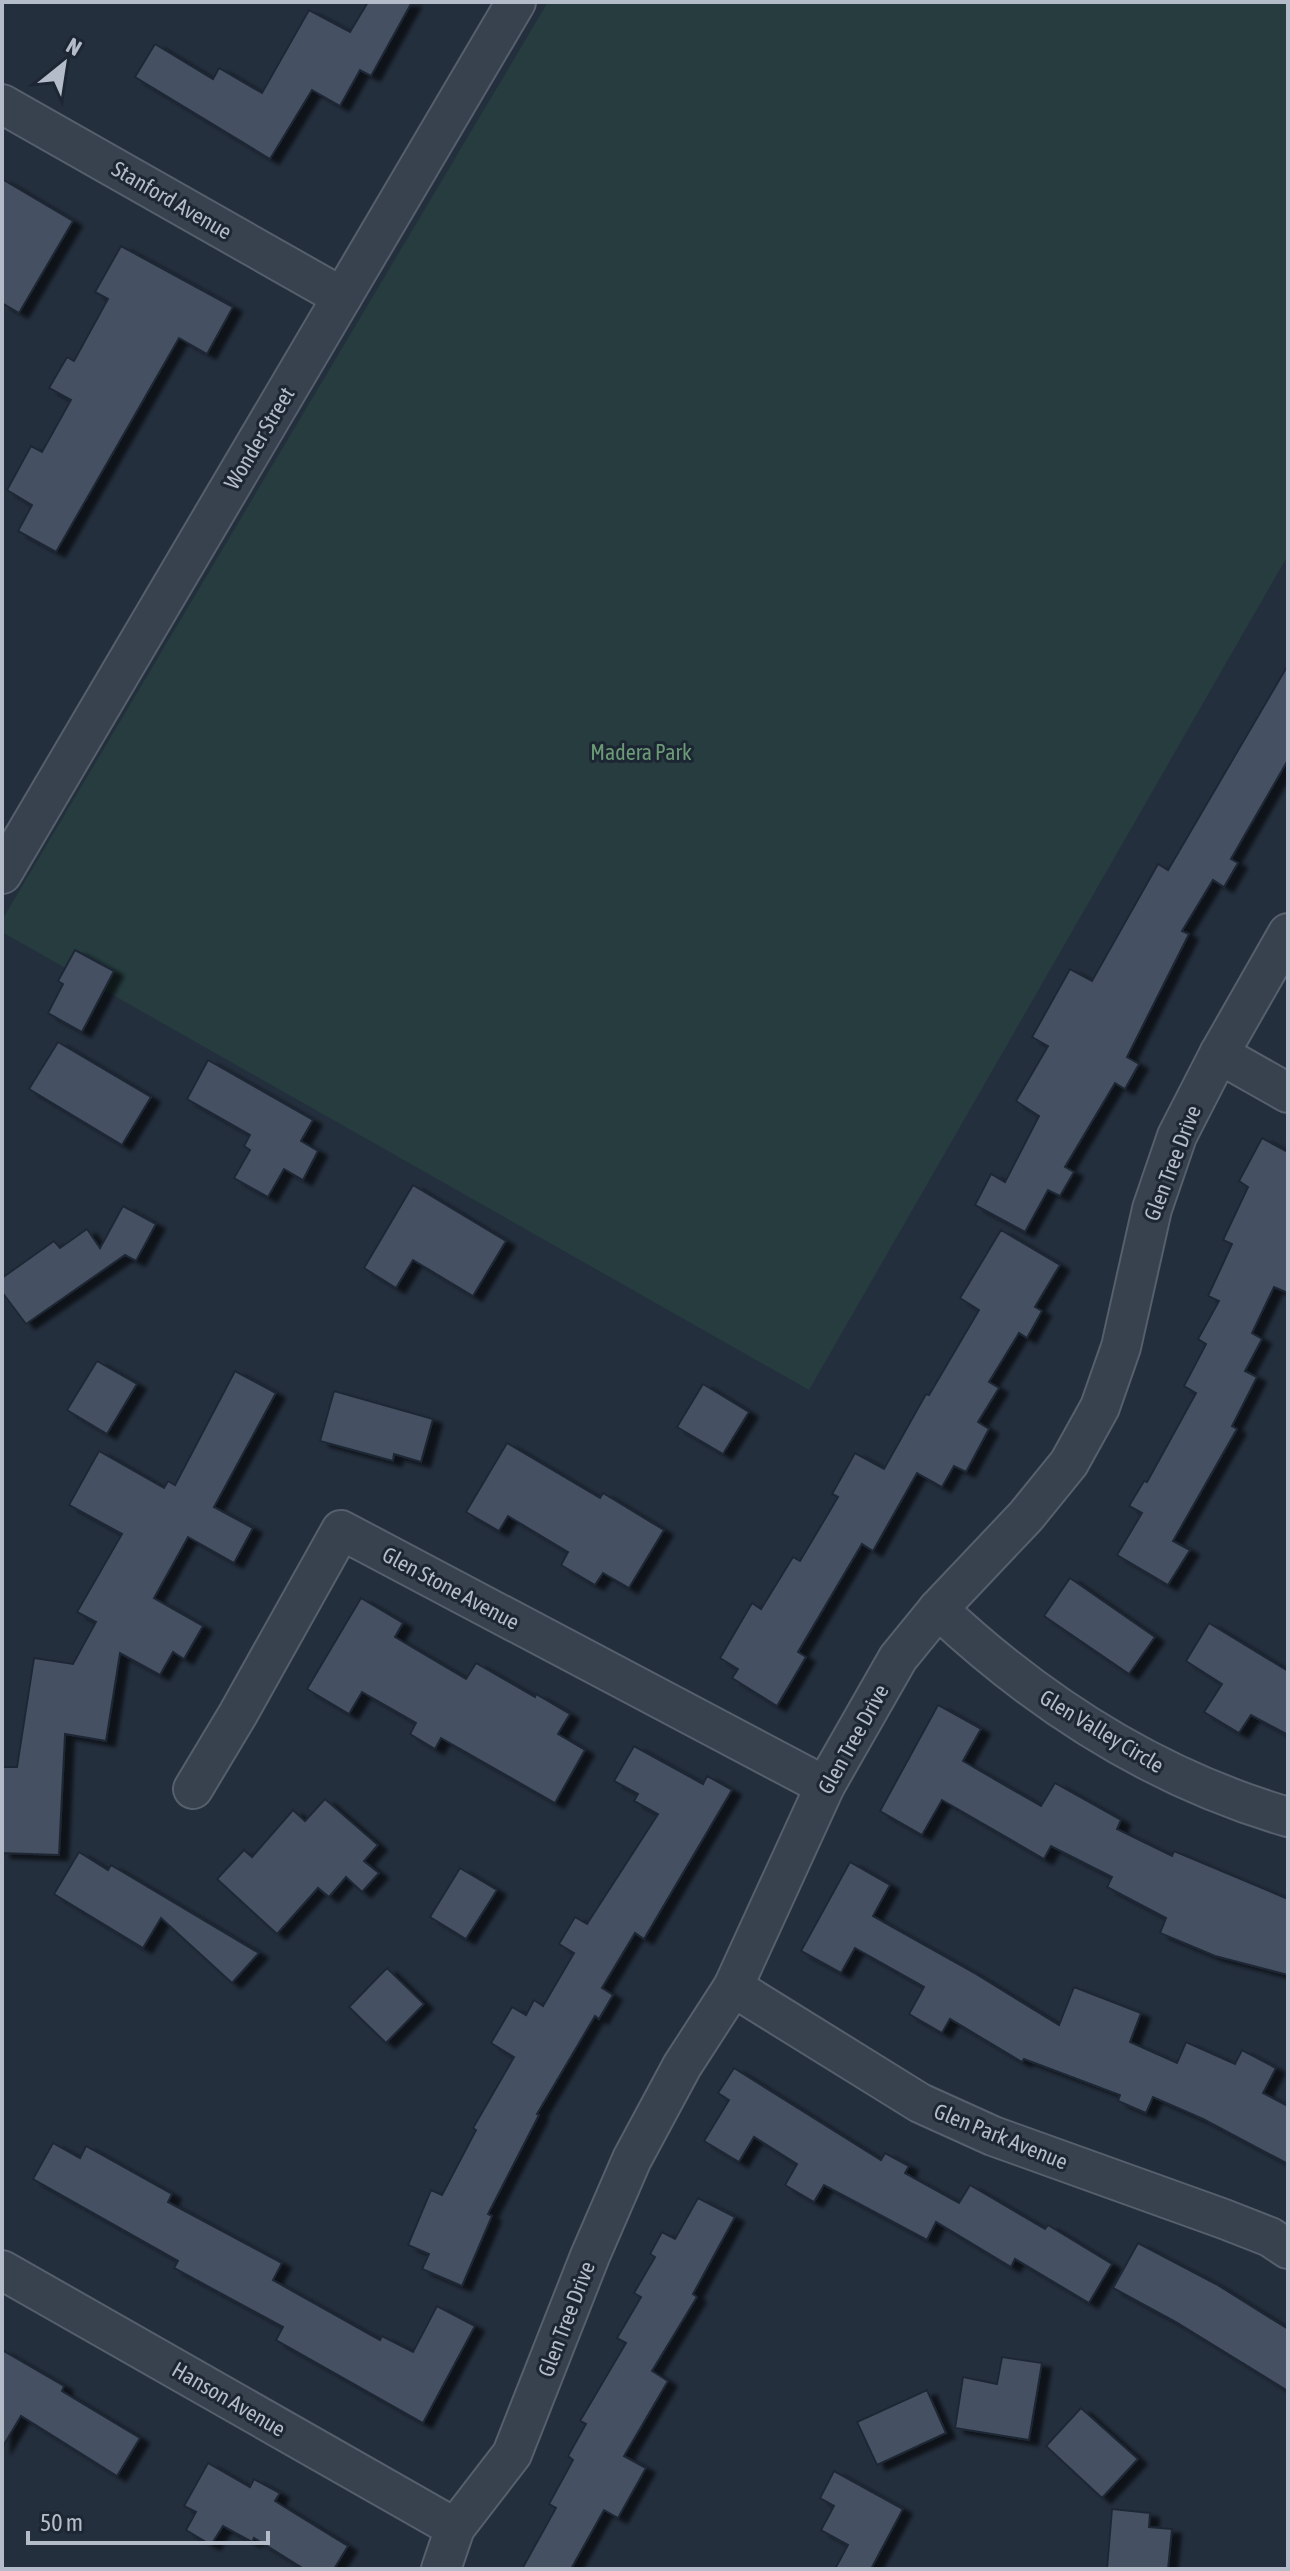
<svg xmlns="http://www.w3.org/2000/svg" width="1290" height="2571" font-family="'Asap Condensed',sans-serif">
  <defs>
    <filter id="shadow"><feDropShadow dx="9" dy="5" stdDeviation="2" flood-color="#0009"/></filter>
  </defs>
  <rect width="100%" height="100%" fill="#242f3e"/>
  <polygon fill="#263c3f" points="548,2 1288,2 1288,555 809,1390 2,932 2,920"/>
  <g fill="#455162" stroke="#1f2835" stroke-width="2" filter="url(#shadow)">
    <polygon points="368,2 412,2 371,76 360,70 340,106 312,90 270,159 135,77 155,44 213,79 219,68 262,93 309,10 350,32"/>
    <polygon points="2,179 73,221 19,313 2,303"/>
    <polygon points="121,246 233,307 207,354 179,338 56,552 18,531 32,505 7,490 31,446 42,452 71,400 49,388 67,357 74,361 108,299 95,292"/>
    <polygon points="1288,665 1288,760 1231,859 1238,863 1224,887 1213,880 1182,931 1189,934 1127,1057 1139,1064 1125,1089 1115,1083 1065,1167 1074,1172 1060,1196 1048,1190 1025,1232 975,1205 991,1174 1005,1182 1039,1116 1016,1101 1048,1046 1032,1037 1070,969 1092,981 1158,864 1168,870"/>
    <polygon points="75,950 114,971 82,1032 48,1013 63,984 58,981"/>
    <polygon points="58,1042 151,1097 122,1145 29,1089"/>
    <polygon points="208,1060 313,1120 301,1141 318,1151 303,1180 284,1169 268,1197 234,1178 250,1150 244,1146 250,1135 187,1099"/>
    <polygon points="1262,1138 1288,1152 1288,1293 1274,1287 1252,1333 1262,1339 1245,1371 1257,1377 1232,1426 1237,1429 1173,1541 1190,1550 1168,1585 1117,1555 1142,1513 1129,1506 1144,1481 1147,1482 1196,1393 1184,1386 1206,1344 1198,1339 1219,1301 1208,1296 1232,1244 1223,1240 1248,1187 1239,1181"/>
    <polygon points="413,1185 506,1241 473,1296 413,1260 396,1288 364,1268"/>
    <polygon points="123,1206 156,1224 136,1261 125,1255 26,1324 2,1292 2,1278 54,1241 60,1248 87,1229 100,1248"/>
    <polygon points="1001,1230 1060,1265 1035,1307 1042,1311 1027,1338 1019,1333 989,1382 999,1388 978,1422 989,1429 966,1472 954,1466 942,1487 917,1473 873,1551 862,1544 798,1652 806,1657 777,1706 732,1678 738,1669 720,1658 752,1603 761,1609 793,1557 800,1561 838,1497 832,1494 855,1453 884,1469 926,1394 929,1395 979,1310 960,1298"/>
    <polygon points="97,1361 137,1384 107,1434 67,1410"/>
    <polygon points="235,1371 276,1393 214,1507 253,1528 234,1563 188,1537 154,1598 203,1626 184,1659 173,1652 160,1675 120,1653 106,1741 65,1734 59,1855 2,1853 2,1767 17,1767 34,1658 73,1664 96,1622 77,1612 122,1534 69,1505 99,1451 164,1488 168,1481 175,1485"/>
    <polygon points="703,1384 749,1412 723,1454 677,1427"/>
    <polygon points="334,1391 433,1419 421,1462 394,1454 393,1461 320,1441"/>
    <polygon points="507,1443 600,1498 603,1493 664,1530 629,1588 603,1573 595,1585 561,1565 568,1552 508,1516 499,1531 466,1512"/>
    <polygon points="1070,1578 1155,1637 1129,1674 1044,1616"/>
    <polygon points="361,1598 403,1623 395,1637 466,1679 476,1663 535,1697 536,1694 570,1714 558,1734 585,1750 555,1803 441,1738 435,1749 410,1734 416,1723 362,1692 349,1714 307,1689"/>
    <polygon points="1209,1623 1288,1671 1288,1735 1251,1715 1239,1733 1204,1712 1222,1684 1186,1661"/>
    <polygon points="938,1705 981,1729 963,1761 1041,1806 1055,1783 1121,1820 1117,1829 1172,1856 1174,1851 1288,1899 1288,1975 1215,1956 1160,1933 1166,1918 1107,1887 1112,1877 1051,1846 1044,1859 942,1800 922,1835 880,1811"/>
    <polygon points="634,1746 703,1784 707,1776 732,1790 644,1939 635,1933 602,1988 613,1995 599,2019 595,2016 537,2114 539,2115 488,2214 492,2216 462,2286 422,2269 429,2254 408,2245 431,2190 442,2195 476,2130 473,2128 514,2057 491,2043 512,2007 526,2015 534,2000 543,2006 574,1953 559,1944 575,1917 587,1924 658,1814 634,1801 638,1794 614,1781"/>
    <polygon points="325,1799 378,1845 364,1861 379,1873 362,1892 346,1877 329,1897 318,1888 277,1934 217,1879 244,1850 252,1857 293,1810 305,1821"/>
    <polygon points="79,1852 108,1870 111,1865 259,1953 232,1983 161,1918 143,1948 54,1894"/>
    <polygon points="850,1862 890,1885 873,1916 976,1974 1059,2025 1074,1987 1141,2013 1130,2042 1177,2063 1186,2042 1235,2064 1242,2050 1276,2068 1263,2093 1288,2106 1288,2164 1203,2119 1153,2097 1146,2113 1118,2101 1120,2095 1024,2059 1022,2062 950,2019 942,2033 909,2014 924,1987 855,1948 841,1973 801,1951"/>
    <polygon points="460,1868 497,1890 466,1939 430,1917"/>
    <polygon points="387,1968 424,2004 386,2043 349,2007"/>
    <polygon points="734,2068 881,2160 885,2153 909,2166 905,2173 959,2203 970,2185 1045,2229 1048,2225 1112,2264 1089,2303 1015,2259 1011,2267 936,2222 927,2240 824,2185 814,2202 785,2185 797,2164 754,2137 739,2162 704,2141 729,2100 718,2093"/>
    <polygon points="53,2143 80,2158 86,2146 172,2194 168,2202 282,2263 273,2280 380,2340 382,2336 413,2352 437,2306 475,2326 423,2423 276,2340 283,2327 174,2268 178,2261 33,2179"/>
    <polygon points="698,2198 735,2217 693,2294 697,2297 652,2371 668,2381 624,2456 646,2468 618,2518 604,2510 571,2569 522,2569 556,2508 549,2504 573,2460 568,2456 586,2424 580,2421 626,2343 617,2338 641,2297 634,2293 655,2257 650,2254 662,2232 675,2239"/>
    <polygon points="1138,2243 1216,2284 1288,2329 1288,2391 1176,2322 1113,2288"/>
    <polygon points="2,2350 64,2386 62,2391 140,2438 117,2476 21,2416 2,2448"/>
    <polygon points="1002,2357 1042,2363 1029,2440 955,2428 963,2377 997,2384"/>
    <polygon points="927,2390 946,2433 877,2465 857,2422"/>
    <polygon points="1081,2408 1138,2459 1102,2498 1046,2446"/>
    <polygon points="208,2463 250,2487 254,2479 280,2493 275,2501 348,2546 334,2569 304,2569 254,2538 252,2542 223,2526 211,2545 186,2530 196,2512 184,2506"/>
    <polygon points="834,2471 903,2509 871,2569 835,2569 848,2545 821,2530 834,2506 820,2498"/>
    <polygon points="1112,2509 1150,2513 1149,2527 1172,2529 1168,2569 1107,2569"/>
  </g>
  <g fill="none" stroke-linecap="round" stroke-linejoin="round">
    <g stroke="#565f6c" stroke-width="42">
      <g id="street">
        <polyline points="2,104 342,297"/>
        <polyline points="2,874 516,2"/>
        <polyline points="1219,1054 1288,1093"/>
        <path d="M938,1609C1039,1704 1154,1778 1288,1817"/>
        <polyline points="193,1789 238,1714 341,1530 825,1786"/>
        <polyline points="733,1987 920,2103 993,2136 1224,2219 1270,2237 1288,2249"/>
        <polyline points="2,2270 455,2528"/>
        <polyline points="441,2569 455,2528 512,2454 590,2256 632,2159 682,2066 733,1987 825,1786 898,1658 938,1609 1026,1516 1069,1463 1100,1407 1121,1347 1152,1209 1177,1136 1219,1054 1288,933"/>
      </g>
    </g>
    <use href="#street" stroke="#38414e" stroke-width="38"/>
  </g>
  <g text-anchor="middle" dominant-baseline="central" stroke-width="6" stroke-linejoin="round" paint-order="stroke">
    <g font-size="22" fill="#b4bcc9" stroke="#1d2633">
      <text transform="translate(172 200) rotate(30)">Stanford Avenue</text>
      <text transform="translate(259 438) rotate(-59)">Wonder Street</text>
      <text transform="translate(1172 1163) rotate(-69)">Glen Tree Drive</text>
      <text transform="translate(451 1588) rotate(28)">Glen Stone Avenue</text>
      <text transform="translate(1102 1731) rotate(31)">Glen Valley Circle</text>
      <text transform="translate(853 1739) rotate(-61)">Glen Tree Drive</text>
      <text transform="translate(1001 2136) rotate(22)">Glen Park Avenue</text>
      <text transform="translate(566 2319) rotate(-69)">Glen Tree Drive</text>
      <text transform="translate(229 2399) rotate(30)">Hanson Avenue</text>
    </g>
    <g font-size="22" fill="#6b9a76" stroke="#1d2633">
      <text x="641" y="752">Madera Park</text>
    </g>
  </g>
  <rect width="1290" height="2571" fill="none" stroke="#b4bcc9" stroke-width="8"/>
  <g transform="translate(64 64) rotate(30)" stroke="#1d2633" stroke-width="6" paint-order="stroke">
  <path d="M0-6L14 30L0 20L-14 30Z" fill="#b4bcc9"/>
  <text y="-12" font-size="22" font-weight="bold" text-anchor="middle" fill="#b4bcc9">N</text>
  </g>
  <path d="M28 2531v12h240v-12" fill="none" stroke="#b4bcc9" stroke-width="4"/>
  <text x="40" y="2531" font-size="24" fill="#b4bcc9" stroke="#1d2633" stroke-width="6" paint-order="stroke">50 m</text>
</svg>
